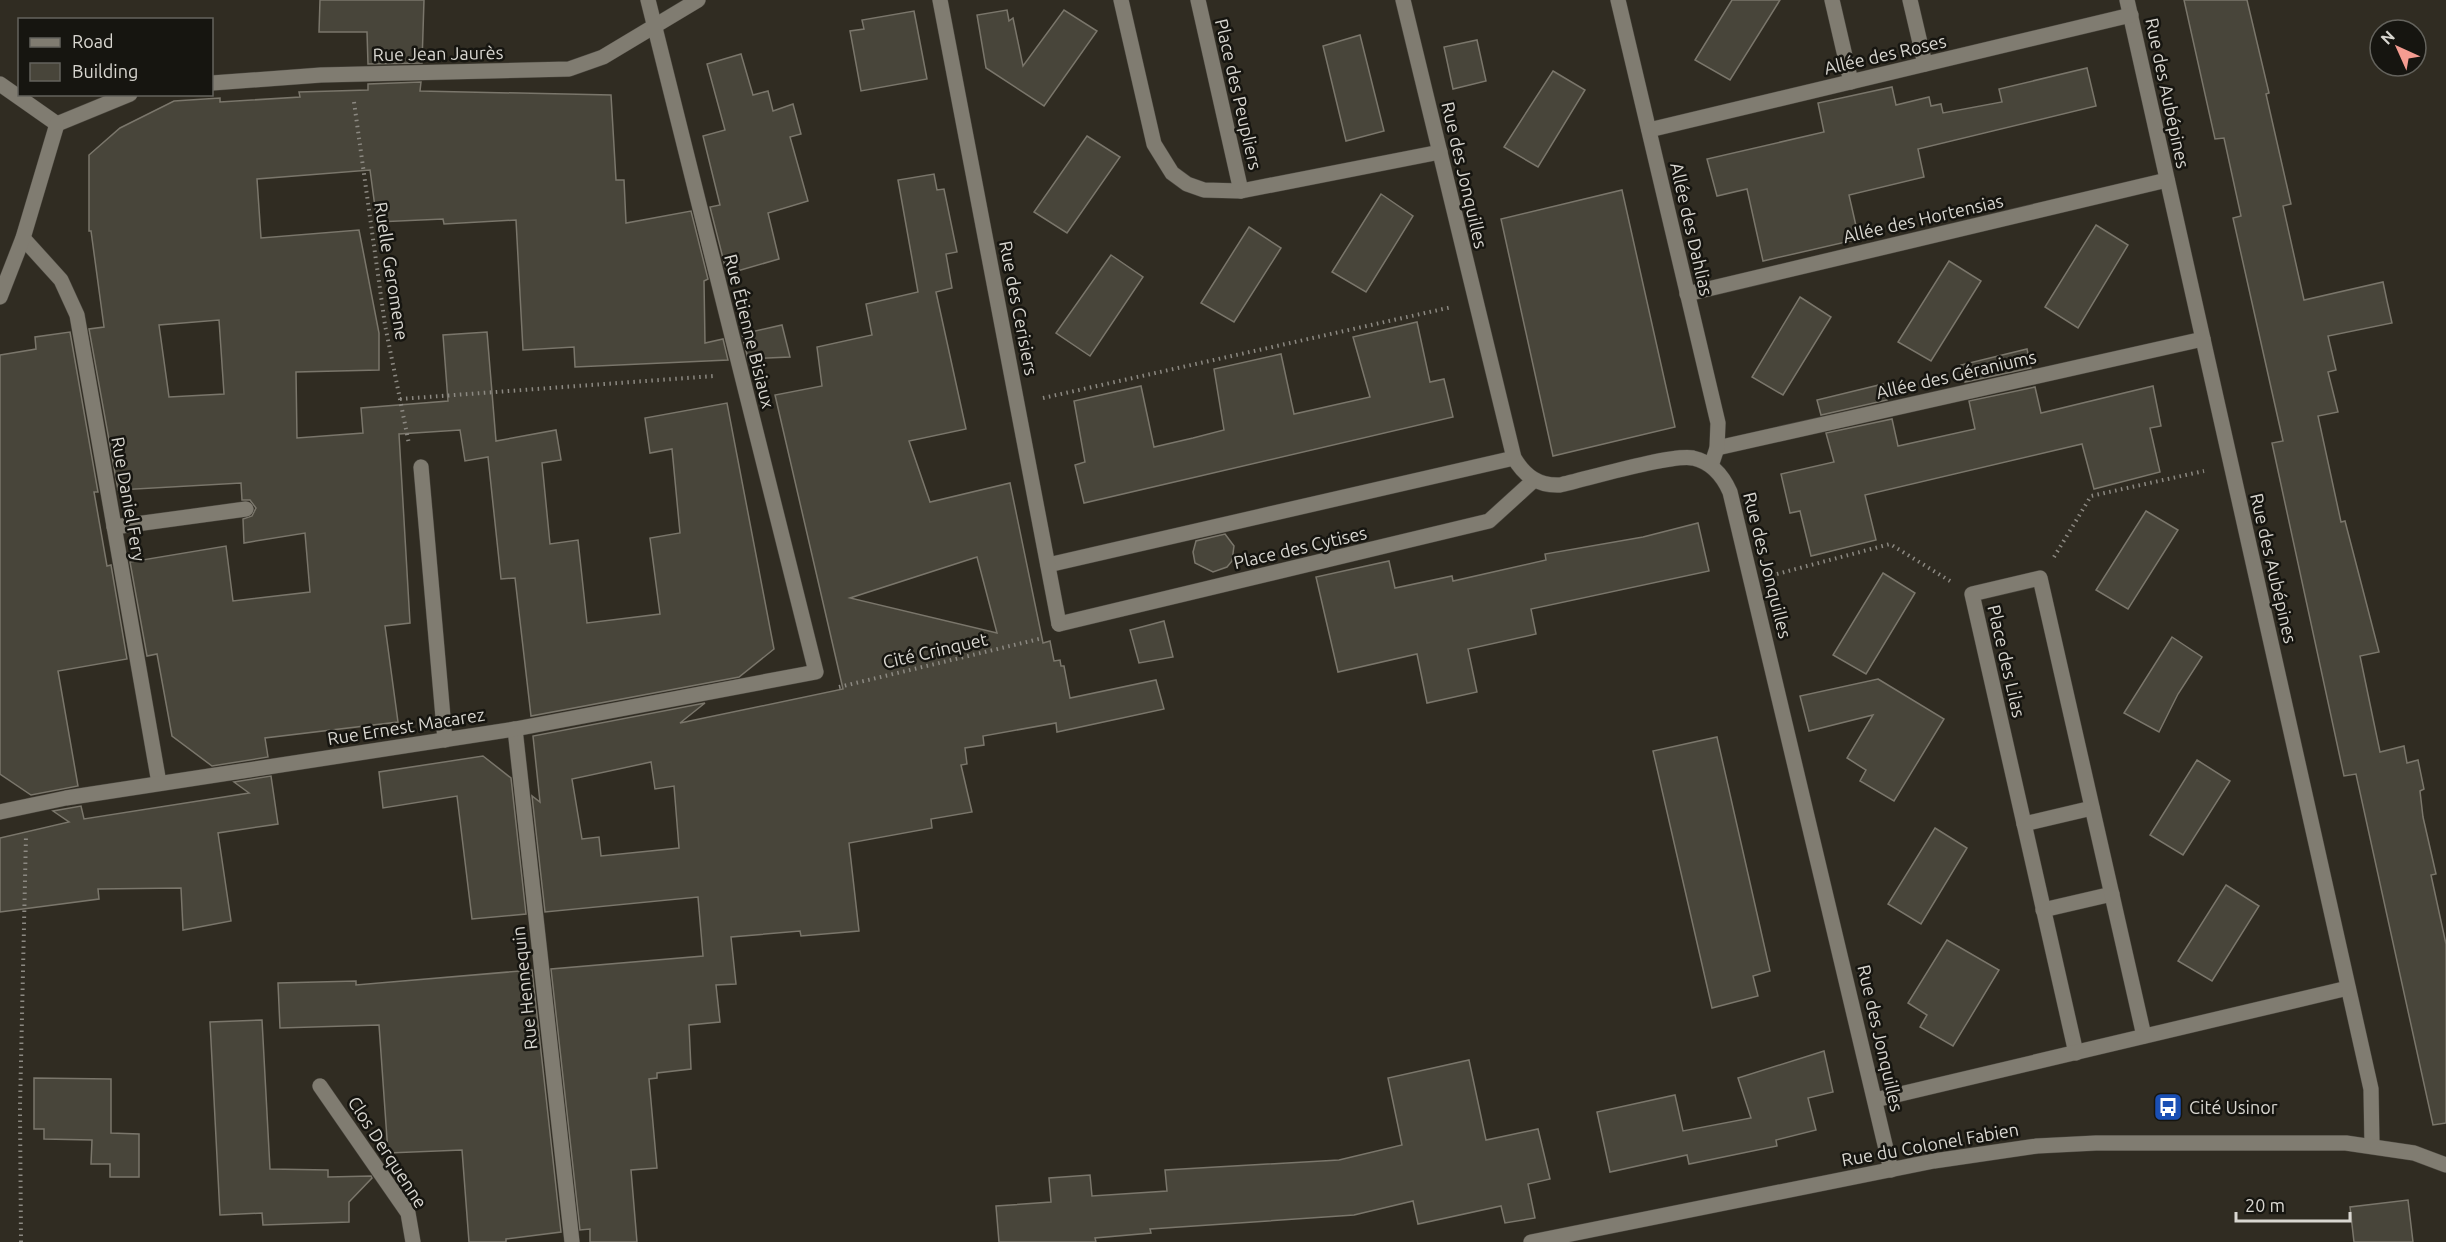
<svg xmlns="http://www.w3.org/2000/svg" width="2446" height="1242" font-family="Ubuntu,sans-serif">
  <rect width="100%" height="100%" fill="#302c22"/>
  <g fill="#48453a" stroke="#7a766b" stroke-width="1.5" fill-rule="evenodd">
    <polygon points="320,0 424,0 422,63 368,64 367,32 319,32"/>
    <polygon points="1732,0 1780,0 1730,80 1695,60"/>
    <polygon points="2184,0 2247,0 2269,93 2266,94 2291,204 2283,206 2304,300 2383,282 2387,301 2392,323 2328,336 2336,370 2328,372 2338,412 2318,416 2341,522 2345,521 2379,652 2360,656 2380,752 2404,746 2407,763 2418,760 2424,789 2420,791 2423,817 2436,874 2431,875 2446,944 2446,1123 2433,1125 2356,774 2344,776 2272,443 2283,441 2233,218 2241,216 2224,138 2215,139"/>
    <polygon points="1007,10 1009,21 1013,18 1023,66 1064,10 1097,31 1044,106 986,68 977,15"/>
    <polygon points="914,11 927,79 861,91 850,31 864,29 862,20"/>
    <polygon points="1360,35 1384,131 1346,141 1323,46"/>
    <polygon points="1477,40 1486,81 1453,89 1444,47"/>
    <polygon points="741,54 753,95 768,91 773,111 793,104 801,134 790,137 808,201 768,213 779,259 727,274 710,207 720,205 703,136 725,130 707,64"/>
    <polygon points="2087,68 2096,106 1918,149 1924,177 1849,195 1859,239 1763,261 1747,189 1717,196 1707,159 1824,132 1818,103 1892,87 1896,105 1929,97 1931,106 1941,104 1943,113 2002,102 1999,89"/>
    <polygon points="1553,71 1585,90 1538,167 1504,147"/>
    <path d="M421,82L420,91L611,95L616,180H624L626,223L691,211L708,279L704,281L705,343L723,339L728,360L575,367L574,347L523,350L516,220L444,224L443,219L377,222L370,170L257,179L261,238L359,230L379,333V370L296,372L297,438L363,433L361,408L448,401L443,335L487,332L496,441L556,430L561,460L542,463L550,544L578,540L587,623L660,614L650,538L680,533L672,449L650,453L645,418L727,403L774,649L739,677L531,716L515,578L501,579L488,457L465,461L460,430L399,434L410,623L385,626L398,722L265,738L268,757L212,766L172,736L157,654L147,656L130,562L226,546L233,601L310,592L305,533L244,543L243,519L252,516L256,508L250,500H242L241,483L118,490L89,329L104,327L91,231H89V155L120,128L174,101L220,98V102L300,97L299,92L368,90V84ZM219,320L224,394L169,397L159,325Z"/>
    <polygon points="1087,136 1120,157 1067,233 1034,212"/>
    <path d="M934,174L937,190L944,189L957,252L946,254L952,288L936,292L966,429L909,441L930,502L1010,483L1043,643L1050,641L1054,661L1060,660L1061,666H1064L1070,698L1156,680L1164,709L1057,732L1056,723L983,736L984,745L965,748L967,764L961,765L972,812L931,819L932,828L849,843L859,931L801,936L800,931L731,937L736,984L716,985L720,1022L689,1025L691,1069L657,1073V1078L649,1079L657,1168L631,1170L637,1242H590V1229L580,1230L551,969L703,956L698,897L545,912L532,796L540,802L533,736L705,703L680,723L843,689L775,395L822,386L817,347L872,335L866,304L918,292L898,180ZM977,557L997,633L850,598ZM651,762L655,789L674,786L679,848L601,856L599,837L582,839L572,779Z"/>
    <polygon points="1622,190 1675,427 1553,456 1501,219"/>
    <polygon points="1381,194 1413,216 1366,292 1332,272"/>
    <polygon points="2096,225 2128,245 2078,328 2045,307"/>
    <polygon points="1249,227 1281,248 1234,322 1201,303"/>
    <polygon points="1111,255 1143,277 1090,356 1056,333"/>
    <polygon points="1949,261 1981,281 1931,361 1898,342"/>
    <polygon points="1800,297 1831,317 1783,395 1752,377"/>
    <polygon points="1417,322 1430,382 1444,379 1453,417 1084,503 1075,465 1085,462 1074,401 1141,386 1154,447 1193,438 1224,430 1214,369 1281,354 1294,414 1370,397 1353,337"/>
    <polygon points="782,325 790,357 748,359 742,334"/>
    <polygon points="70,332 98,492 94,492 107,566 111,565 127,659 58,671 78,786 31,795 0,774 0,355 36,349 35,337"/>
    <polygon points="2027,349 2031,368 1965,382 1961,365"/>
    <polygon points="1883,384 1887,400 1821,415 1817,400"/>
    <polygon points="2153,386 2161,426 2150,428 2160,472 2094,489 2082,444 1865,495 1876,540 1811,556 1800,511 1790,513 1781,474 1834,462 1826,433 1892,419 1898,446 1975,429 1969,401 2035,387 2041,413"/>
    <polygon points="2146,511 2178,530 2128,609 2096,590"/>
    <polygon points="1698,523 1709,571 1531,609 1536,634 1468,649 1477,692 1427,703 1417,654 1338,672 1316,577 1389,561 1395,588 1452,576 1453,581 1546,560 1545,554 1643,537"/>
    <polygon points="1225,534 1234,546 1232,561 1227,567 1213,572 1195,563 1193,552 1196,541"/>
    <polygon points="1883,573 1915,593 1866,674 1833,655"/>
    <polygon points="1164,621 1173,657 1139,663 1130,630"/>
    <polygon points="2172,637 2202,657 2178,694 2159,732 2124,713"/>
    <polygon points="1878,679 1944,719 1894,801 1860,781 1866,770 1847,758 1873,715 1809,731 1800,696"/>
    <polygon points="1717,737 1770,971 1753,976 1758,996 1712,1008 1653,751"/>
    <polygon points="483,756 511,778 526,914 472,919 457,796 383,808 379,772"/>
    <polygon points="2197,760 2230,781 2183,855 2150,835"/>
    <polygon points="271,776 278,824 218,833 231,921 183,930 181,888 98,889 99,899 0,912 0,838 69,822 53,811 81,806 84,819 249,793 234,782"/>
    <polygon points="1935,828 1967,848 1921,924 1888,904"/>
    <polygon points="2226,885 2259,906 2212,981 2178,961"/>
    <polygon points="1947,940 1999,970 1953,1046 1920,1027 1927,1015 1908,1003"/>
    <polygon points="532,970 561,1232 506,1239 506,1242 469,1242 462,1150 388,1153 379,1025 280,1028 278,983 356,981 356,985"/>
    <polygon points="262,1020 270,1169 328,1170 328,1177 371,1176 372,1178 349,1202 349,1222 263,1225 262,1213 220,1215 210,1022"/>
    <polygon points="1824,1051 1833,1092 1808,1098 1816,1130 1776,1140 1777,1146 1689,1164 1687,1155 1610,1172 1597,1112 1675,1095 1683,1131 1751,1118 1738,1078"/>
    <polygon points="1469,1060 1486,1140 1538,1129 1550,1179 1528,1184 1535,1218 1505,1223 1501,1206 1418,1224 1413,1201 1354,1215 1150,1229 1151,1233 1095,1238 1096,1242 999,1242 996,1206 1051,1202 1049,1178 1090,1175 1092,1196 1167,1191 1165,1170 1339,1160 1402,1145 1388,1078"/>
    <polygon points="34,1078 111,1079 111,1133 139,1134 139,1177 110,1177 110,1164 91,1164 92,1140 44,1139 44,1129 34,1129"/>
    <polygon points="2408,1200 2413,1242 2354,1242 2350,1207"/>
  </g>
  <g fill="none" stroke-linecap="round" stroke-linejoin="round">
    <g stroke="#4a473f" stroke-width="16">
      <g id="service">
        <polyline points="1121,0 1154,144 1172,173 1187,184 1204,190 1241,191 1440,152"/>
        <polyline points="1198,0 1241,191"/>
        <polyline points="1687,294 2167,180"/>
        <polyline points="1717,448 2203,339"/>
        <polyline points="421,467 445,740"/>
        <polyline points="114,527 246,509"/>
        <polyline points="1048,565 1514,458"/>
        <polyline points="1059,624 1489,521 1534,480"/>
        <polyline points="2024,824 2092,808"/>
        <polyline points="2043,910 2112,894"/>
        <polyline points="2076,1053 1972,594 2040,578 2144,1036"/>
        <polyline points="1875,1100 2348,988"/>
      </g>
    </g>
    <g stroke="#4a473f" stroke-width="16">
      <g id="minor">
        <polyline points="940,0 1059,624"/>
        <path d="M1403,0L1514,458C1525,476 1538,486 1560,485C1587,479 1670,454 1693,458C1711,462 1723,476 1730,492L1891,1170"/>
        <polyline points="1618,0 1718,423 1717,448 1711,466"/>
        <polyline points="1832,0 1851,82"/>
        <polyline points="1910,0 1925,64"/>
        <polyline points="2127,0 2371,1089 2372,1145"/>
        <polyline points="212,83 321,75 569,69 603,57 698,0"/>
        <polyline points="0,84 57,124"/>
        <polyline points="57,124 130,94"/>
        <polyline points="1649,130 2131,15"/>
        <polyline points="23,238 61,280 77,315 159,783"/>
        <polyline points="0,297 23,238 57,124"/>
        <polyline points="515,729 572,1242"/>
        <polyline points="0,812 66,798 515,729 816,672 648,0"/>
        <polyline points="320,1086 408,1213 413,1242"/>
      </g>
    </g>
    <g stroke="#4a473f" stroke-width="16">
      <polyline id="tertiary" points="1531,1242 1934,1161 2037,1146 2096,1143 2346,1143 2414,1153 2446,1165"/>
    </g>
    <g stroke="#8c8982" stroke-width="4" stroke-dasharray="1.5 4.5" stroke-linecap="butt">
      <polyline points="354,102 385,325 409,444"/>
      <polyline points="1043,398 1452,307"/>
      <polyline points="400,399 714,376"/>
      <polyline points="2054,557 2091,496 2204,471"/>
      <polyline points="1777,574 1890,544 1950,581"/>
      <polyline points="839,687 1039,639"/>
      <polyline points="21,1242 20,1107 26,835"/>
    </g>
    <use href="#service" stroke="#807c71" stroke-width="15"/>
    <use href="#minor" stroke="#807c71" stroke-width="15"/>
    <use href="#tertiary" stroke="#807c71" stroke-width="15"/>
  </g>
  <defs>
    <g id="bus-square" transform="scale(1.5)"><rect x="-9" y="-9" width="18" height="18" rx="4" fill="#1a4fb4" stroke="#161510"/><path d="M-5-6H5V4H4V6H2V4H-2V6H-4V4H-5ZM-3.5-4V0h7V-4ZM-3.5 1.2v1.5H-2V1.2ZM2 1.2v1.5H3.5V1.2Z" fill="#fff"/></g>
  </defs>
  <g fill-rule="evenodd">
    <use href="#bus-square" x="2168" y="1107"/>
  </g>
  <g text-anchor="middle" dominant-baseline="central" stroke-width="5" stroke-linejoin="round" paint-order="stroke">
    <g font-size="18" fill="#d9d7d1" stroke="#161510">
      <text transform="translate(438 53) rotate(-1)">Rue Jean Jaurès</text>
      <text transform="translate(1885 54) rotate(-13)">Allée des Roses</text>
      <text transform="translate(2168 93) rotate(78)">Rue des Aubépines</text>
      <text transform="translate(1239 94) rotate(77)">Place des Peupliers</text>
      <text transform="translate(1465 175) rotate(77)">Rue des Jonquilles</text>
      <text transform="translate(1923 218) rotate(-13)">Allée des Hortensias</text>
      <text transform="translate(1692 229) rotate(77)">Allée des Dahlias</text>
      <text transform="translate(392 271) rotate(81)">Ruelle Geromene</text>
      <text transform="translate(1019 308) rotate(79)">Rue des Cerisiers</text>
      <text transform="translate(750 331) rotate(76)">Rue Étienne Bisiaux</text>
      <text transform="translate(1956 374) rotate(-13)">Allée des Géraniums</text>
      <text transform="translate(129 499) rotate(80)">Rue Daniel Fery</text>
      <text transform="translate(1300 547) rotate(-13)">Place des Cytises</text>
      <text transform="translate(1768 565) rotate(76)">Rue des Jonquilles</text>
      <text transform="translate(2274 568) rotate(77)">Rue des Aubépines</text>
      <text transform="translate(935 650) rotate(-13)">Cité Crinquet</text>
      <text transform="translate(2007 661) rotate(77)">Place des Lilas</text>
      <text transform="translate(406 726) rotate(-9)">Rue Ernest Macarez</text>
      <text transform="translate(524 988) rotate(-96)">Rue Hennequin</text>
      <text transform="translate(1881 1038) rotate(77)">Rue des Jonquilles</text>
      <text transform="translate(1930 1144) rotate(-10)">Rue du Colonel Fabien</text>
      <text transform="translate(388 1152) rotate(57)">Clos Derquenne</text>
    </g>
    <g font-size="18" fill="#d9d7d1" stroke="#161510" text-anchor="start">
      <text x="2189" y="1107">Cité Usinor</text>
    </g>
  </g>
  <rect x="18" y="18" width="195" height="78" fill="#161510" stroke="#64635d" stroke-width="1.5"/>
  <rect x="30" y="38" width="30" height="9" fill="#807c71" stroke="#64635d" stroke-width="1.5"/>
  <text x="72" y="48" font-size="18" fill="#d9d7d1">Road</text>
  <rect x="30" y="63" width="30" height="18" fill="#48453a" stroke="#64635d" stroke-width="1.5"/>
  <text x="72" y="78" font-size="18" fill="#d9d7d1">Building</text>
  <g transform="translate(2398 48) rotate(315)"><circle r="28" fill="#161510" stroke="#64635d" stroke-width="1.5"/>
  <path d="M0-4.5L10 22L0 15L-10 22Z" fill="#f59c91"/>
  <text y="-9" font-size="16" font-weight="bold" text-anchor="middle" fill="#d9d7d1">N</text>
  </g>
  <path d="M2236 1212v9h114v-9" fill="none" stroke="#d9d7d1" stroke-width="3"/>
  <text x="2245" y="1212" font-size="18" fill="#d9d7d1" stroke="#161510" stroke-width="4.5" paint-order="stroke">20 m</text>
</svg>
